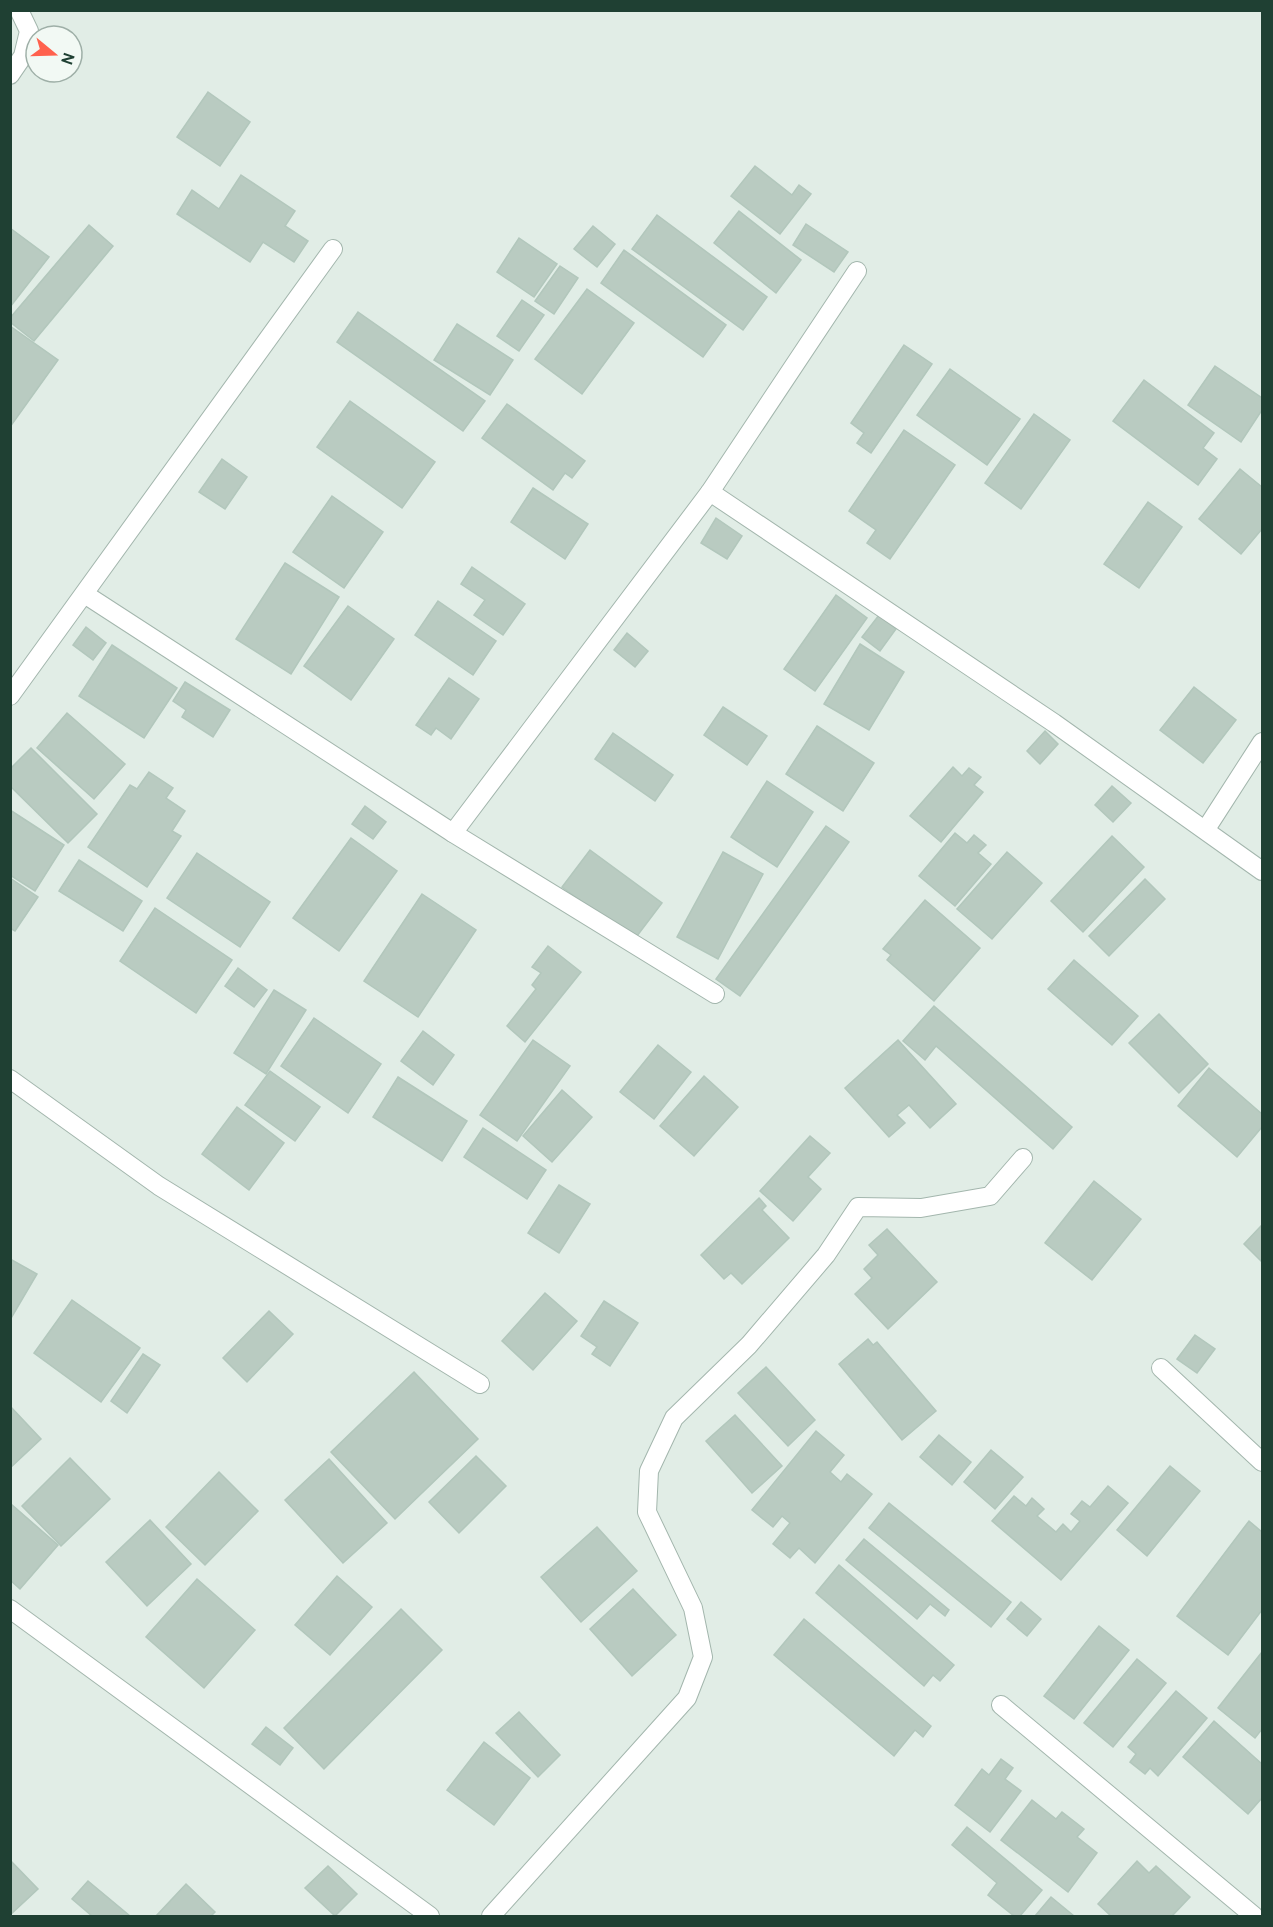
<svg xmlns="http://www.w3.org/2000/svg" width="1273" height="1927" font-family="Overpass,sans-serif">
  <rect width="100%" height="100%" fill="#e1ede6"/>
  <g fill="#b9cbc1" stroke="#b2c7bc" stroke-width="1.5">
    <polygon points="208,92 250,122 220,166 177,137"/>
    <polygon points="755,166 792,195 799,185 811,194 780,234 731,196"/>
    <polygon points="241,175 295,211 285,226 308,241 294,262 263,242 250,262 177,214 192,190 219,209"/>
    <polygon points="739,211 801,260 776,293 714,243"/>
    <polygon points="657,215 767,297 743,330 632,249"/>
    <polygon points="806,224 848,252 834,272 793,245"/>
    <polygon points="89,225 113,246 34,341 10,322 10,318"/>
    <polygon points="593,226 615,244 597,267 574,249"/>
    <polygon points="10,228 49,257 10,307"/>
    <polygon points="519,238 557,264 534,297 497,272"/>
    <polygon points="624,250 726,325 703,357 601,283"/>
    <polygon points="560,266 578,278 554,314 535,301"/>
    <polygon points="587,289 634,323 582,394 535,359"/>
    <polygon points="522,300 544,315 519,351 497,336"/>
    <polygon points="358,312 485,401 463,431 337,342"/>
    <polygon points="457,324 513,360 490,395 434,360"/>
    <polygon points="10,326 58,360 10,427"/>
    <polygon points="904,345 932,364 871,453 857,443 864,433 851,423"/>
    <polygon points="1215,366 1262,398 1262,410 1241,442 1188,405"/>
    <polygon points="950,369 1020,419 987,465 917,415"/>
    <polygon points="1144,380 1214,433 1203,448 1217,459 1198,485 1113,421"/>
    <polygon points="350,401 435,462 402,508 317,447"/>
    <polygon points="507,404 585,461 572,478 565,473 553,490 482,438"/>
    <polygon points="1034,414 1070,440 1021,509 985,483"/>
    <polygon points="904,430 955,465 890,559 867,543 876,530 849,511"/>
    <polygon points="222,459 247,477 225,509 199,492"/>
    <polygon points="1240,469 1262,487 1262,529 1241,554 1199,519"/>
    <polygon points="533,488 588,524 565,559 511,522"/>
    <polygon points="332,496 383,532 344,588 293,552"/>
    <polygon points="1148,502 1182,527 1139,588 1104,564"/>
    <polygon points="716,518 742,536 727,559 701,543"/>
    <polygon points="285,563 339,597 291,674 236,639"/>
    <polygon points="472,567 525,604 503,635 474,615 485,600 461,584"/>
    <polygon points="836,595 867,618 815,691 784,669"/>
    <polygon points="438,601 496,641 473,675 415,635"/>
    <polygon points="348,606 394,639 351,700 304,666"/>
    <polygon points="879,615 896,629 880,651 862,637"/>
    <polygon points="86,627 106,643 93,660 73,645"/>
    <polygon points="627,633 648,651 635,667 614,650"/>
    <polygon points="860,644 904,672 869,730 824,704"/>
    <polygon points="112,645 177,688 144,738 79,696"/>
    <polygon points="449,678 479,699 451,739 436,728 431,735 416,725"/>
    <polygon points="185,682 230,710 213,737 182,717 186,710 173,701"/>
    <polygon points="1194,687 1236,720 1203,763 1160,730"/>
    <polygon points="723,707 767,736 747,765 704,735"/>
    <polygon points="67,713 125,764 94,799 37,748"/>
    <polygon points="817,726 874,763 843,811 786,774"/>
    <polygon points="1045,731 1058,744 1040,764 1027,751"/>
    <polygon points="613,733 673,775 655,801 595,759"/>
    <polygon points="31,748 97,814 68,843 10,786 10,769"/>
    <polygon points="953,767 962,776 969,768 981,777 974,785 983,792 941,842 910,816"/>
    <polygon points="149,772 173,788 166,798 185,811 172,831 181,836 147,887 88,847 130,785 137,789"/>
    <polygon points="767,781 813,812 777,867 731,837"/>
    <polygon points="1112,786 1131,803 1113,822 1095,805"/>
    <polygon points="365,806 386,822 373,839 352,824"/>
    <polygon points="10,810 64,845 35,891 10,875"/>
    <polygon points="826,826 849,842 740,996 716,979"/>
    <polygon points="955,833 967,843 974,835 986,845 978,853 991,864 955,906 919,876"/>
    <polygon points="1112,836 1144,867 1083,932 1051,901"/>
    <polygon points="351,838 397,871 339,951 293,918"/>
    <polygon points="590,850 662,903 634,940 562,887"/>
    <polygon points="723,852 763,874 718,959 677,937"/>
    <polygon points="1007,852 1042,883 992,939 957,909"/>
    <polygon points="197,853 270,902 240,947 167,898"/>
    <polygon points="79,860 142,901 123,931 59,891"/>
    <polygon points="10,878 38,897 15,931 10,928"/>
    <polygon points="1145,879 1165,899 1109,956 1089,936"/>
    <polygon points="422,894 476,930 418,1017 364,981"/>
    <polygon points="925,900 980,948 934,1001 887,960 891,955 883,949"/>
    <polygon points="155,908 232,960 196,1013 120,961"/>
    <polygon points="548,946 581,972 525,1042 507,1026 536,989 532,985 541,973 532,967"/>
    <polygon points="1074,960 1138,1016 1112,1045 1048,989"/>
    <polygon points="238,968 267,990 254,1007 225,986"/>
    <polygon points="274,990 306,1010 266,1074 234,1053"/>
    <polygon points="934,1006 1072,1127 1053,1149 936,1046 925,1060 903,1041"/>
    <polygon points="1159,1014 1208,1064 1179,1093 1129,1043"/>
    <polygon points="314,1018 381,1064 348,1113 281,1066"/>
    <polygon points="423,1031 454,1055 433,1085 401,1061"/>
    <polygon points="533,1040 570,1066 517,1141 480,1115"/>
    <polygon points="898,1040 956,1104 930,1128 909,1105 897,1115 905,1123 889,1137 845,1088"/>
    <polygon points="658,1045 691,1072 654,1119 620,1092"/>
    <polygon points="1209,1068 1262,1114 1262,1127 1237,1157 1178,1106"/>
    <polygon points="270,1071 320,1107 295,1141 245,1105"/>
    <polygon points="704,1076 738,1107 694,1156 660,1126"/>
    <polygon points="398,1077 467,1121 442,1161 373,1117"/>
    <polygon points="562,1090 592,1117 552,1162 523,1136"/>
    <polygon points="237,1107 284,1143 249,1190 202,1154"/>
    <polygon points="483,1128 546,1170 527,1199 464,1157"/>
    <polygon points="810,1136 830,1153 808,1177 821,1189 793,1221 760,1191"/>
    <polygon points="1094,1181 1141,1219 1092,1280 1045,1243"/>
    <polygon points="559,1185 590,1204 559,1253 528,1233"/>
    <polygon points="759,1198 766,1206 762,1210 789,1238 742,1284 731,1273 724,1279 701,1255"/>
    <polygon points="1262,1225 1262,1262 1244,1244"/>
    <polygon points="887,1229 937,1282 888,1329 855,1294 872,1278 864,1269 878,1255 869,1245"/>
    <polygon points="10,1259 37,1274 10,1320"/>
    <polygon points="545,1293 577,1321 533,1370 502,1341"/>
    <polygon points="72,1300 140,1348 101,1402 34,1353"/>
    <polygon points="604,1301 638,1323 610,1366 592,1354 597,1347 581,1336"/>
    <polygon points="269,1311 293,1334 247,1382 223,1358"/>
    <polygon points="1195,1335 1215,1349 1197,1373 1177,1359"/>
    <polygon points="868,1339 873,1345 877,1342 936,1411 902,1440 839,1364"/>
    <polygon points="143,1354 160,1365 127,1413 111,1401"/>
    <polygon points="766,1367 815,1420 788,1446 738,1393"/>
    <polygon points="414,1372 478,1439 395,1519 331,1452"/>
    <polygon points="10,1406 41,1439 10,1468"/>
    <polygon points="735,1415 782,1466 752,1493 706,1441"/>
    <polygon points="816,1431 844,1455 830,1472 841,1482 847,1474 872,1494 815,1563 799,1548 790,1558 773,1544 790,1523 782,1516 773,1527 752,1510"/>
    <polygon points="939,1435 971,1462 952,1485 920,1457"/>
    <polygon points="991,1450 1023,1477 995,1509 964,1482"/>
    <polygon points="476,1456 506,1486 459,1533 429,1502"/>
    <polygon points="70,1458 110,1499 61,1546 22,1506"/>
    <polygon points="329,1459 387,1523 343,1563 285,1500"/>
    <polygon points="1170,1466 1200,1491 1147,1556 1117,1530"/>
    <polygon points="219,1472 258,1511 205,1565 166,1527"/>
    <polygon points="1108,1486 1128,1503 1061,1580 992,1521 1014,1496 1026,1506 1032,1498 1044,1509 1037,1516 1056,1532 1063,1524 1071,1532 1080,1521 1071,1514 1082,1501 1090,1507"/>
    <polygon points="889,1503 1011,1602 991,1627 869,1528"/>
    <polygon points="11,1504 58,1545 20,1589 10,1580"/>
    <polygon points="150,1520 191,1564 147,1606 106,1562"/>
    <polygon points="1249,1521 1262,1532 1262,1610 1228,1655 1177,1616"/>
    <polygon points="597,1527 637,1571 581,1622 541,1577"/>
    <polygon points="864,1539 949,1610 945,1616 930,1604 917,1619 846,1560"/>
    <polygon points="839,1565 954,1665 940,1681 933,1675 924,1686 816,1593"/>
    <polygon points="337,1576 372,1607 330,1655 295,1625"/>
    <polygon points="197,1579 255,1630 204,1688 146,1637"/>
    <polygon points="633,1589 676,1635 632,1676 590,1629"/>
    <polygon points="1021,1602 1041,1619 1027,1636 1007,1619"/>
    <polygon points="401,1609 442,1650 324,1769 284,1728"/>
    <polygon points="804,1619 931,1726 923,1737 915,1730 894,1756 774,1655"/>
    <polygon points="1099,1626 1129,1650 1074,1719 1044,1696"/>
    <polygon points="1262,1652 1262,1729 1255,1738 1218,1708"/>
    <polygon points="1137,1659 1166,1683 1113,1747 1084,1723"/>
    <polygon points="1176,1691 1207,1718 1158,1776 1150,1768 1145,1774 1130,1762 1136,1754 1128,1747"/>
    <polygon points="519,1712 560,1755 538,1777 496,1733"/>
    <polygon points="1214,1721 1262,1764 1262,1798 1248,1814 1183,1757"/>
    <polygon points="266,1727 293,1748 280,1765 252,1744"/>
    <polygon points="484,1742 530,1778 494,1825 447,1790"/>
    <polygon points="1001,1759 1013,1768 1005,1779 1021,1791 990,1832 955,1805 982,1769 989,1775"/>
    <polygon points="1032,1800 1056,1819 1062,1812 1084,1829 1077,1837 1097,1853 1068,1892 1001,1840"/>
    <polygon points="967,1827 1042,1890 1020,1916 1014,1916 988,1895 997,1883 952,1845"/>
    <polygon points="10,1860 38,1889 10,1915"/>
    <polygon points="1137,1861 1149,1873 1156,1866 1190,1897 1172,1916 1111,1916 1098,1904"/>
    <polygon points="328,1866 357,1894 335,1916 305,1888"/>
    <polygon points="88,1881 130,1916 92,1916 72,1899"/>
    <polygon points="186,1884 215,1912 211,1916 156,1916"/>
    <polygon points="1051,1897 1074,1916 1035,1916"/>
  </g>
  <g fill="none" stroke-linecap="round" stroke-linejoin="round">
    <g stroke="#a3b6ad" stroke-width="20">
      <g id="street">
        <polyline points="10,75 23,56 29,31 19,10"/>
        <polyline points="710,492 1054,723 1262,871"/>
        <polyline points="86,595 453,833 715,994"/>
        <polyline points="10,696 333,249"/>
        <polyline points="1206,829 1262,742"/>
        <polyline points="453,833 710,492 857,271"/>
        <polyline points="10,1079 159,1186 480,1384"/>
        <polyline points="1161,1368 1262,1462"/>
        <polyline points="10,1609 430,1916"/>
        <polyline points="1001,1705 1254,1916"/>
        <polyline points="491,1916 687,1698 703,1657 693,1608 647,1512 649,1471 674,1418 749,1345 826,1255 858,1207 921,1208 990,1196 1023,1158"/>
      </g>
    </g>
    <use href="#street" stroke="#fff" stroke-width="18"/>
  </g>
  <rect width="1273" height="1927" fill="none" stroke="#1f4033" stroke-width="24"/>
  <g transform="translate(54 54) rotate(109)"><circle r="28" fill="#f2f9f4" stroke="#9eafa7" stroke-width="1.5"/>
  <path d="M0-4.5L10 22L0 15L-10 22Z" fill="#ff614d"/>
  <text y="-9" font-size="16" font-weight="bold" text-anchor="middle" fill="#1f4033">N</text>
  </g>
</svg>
